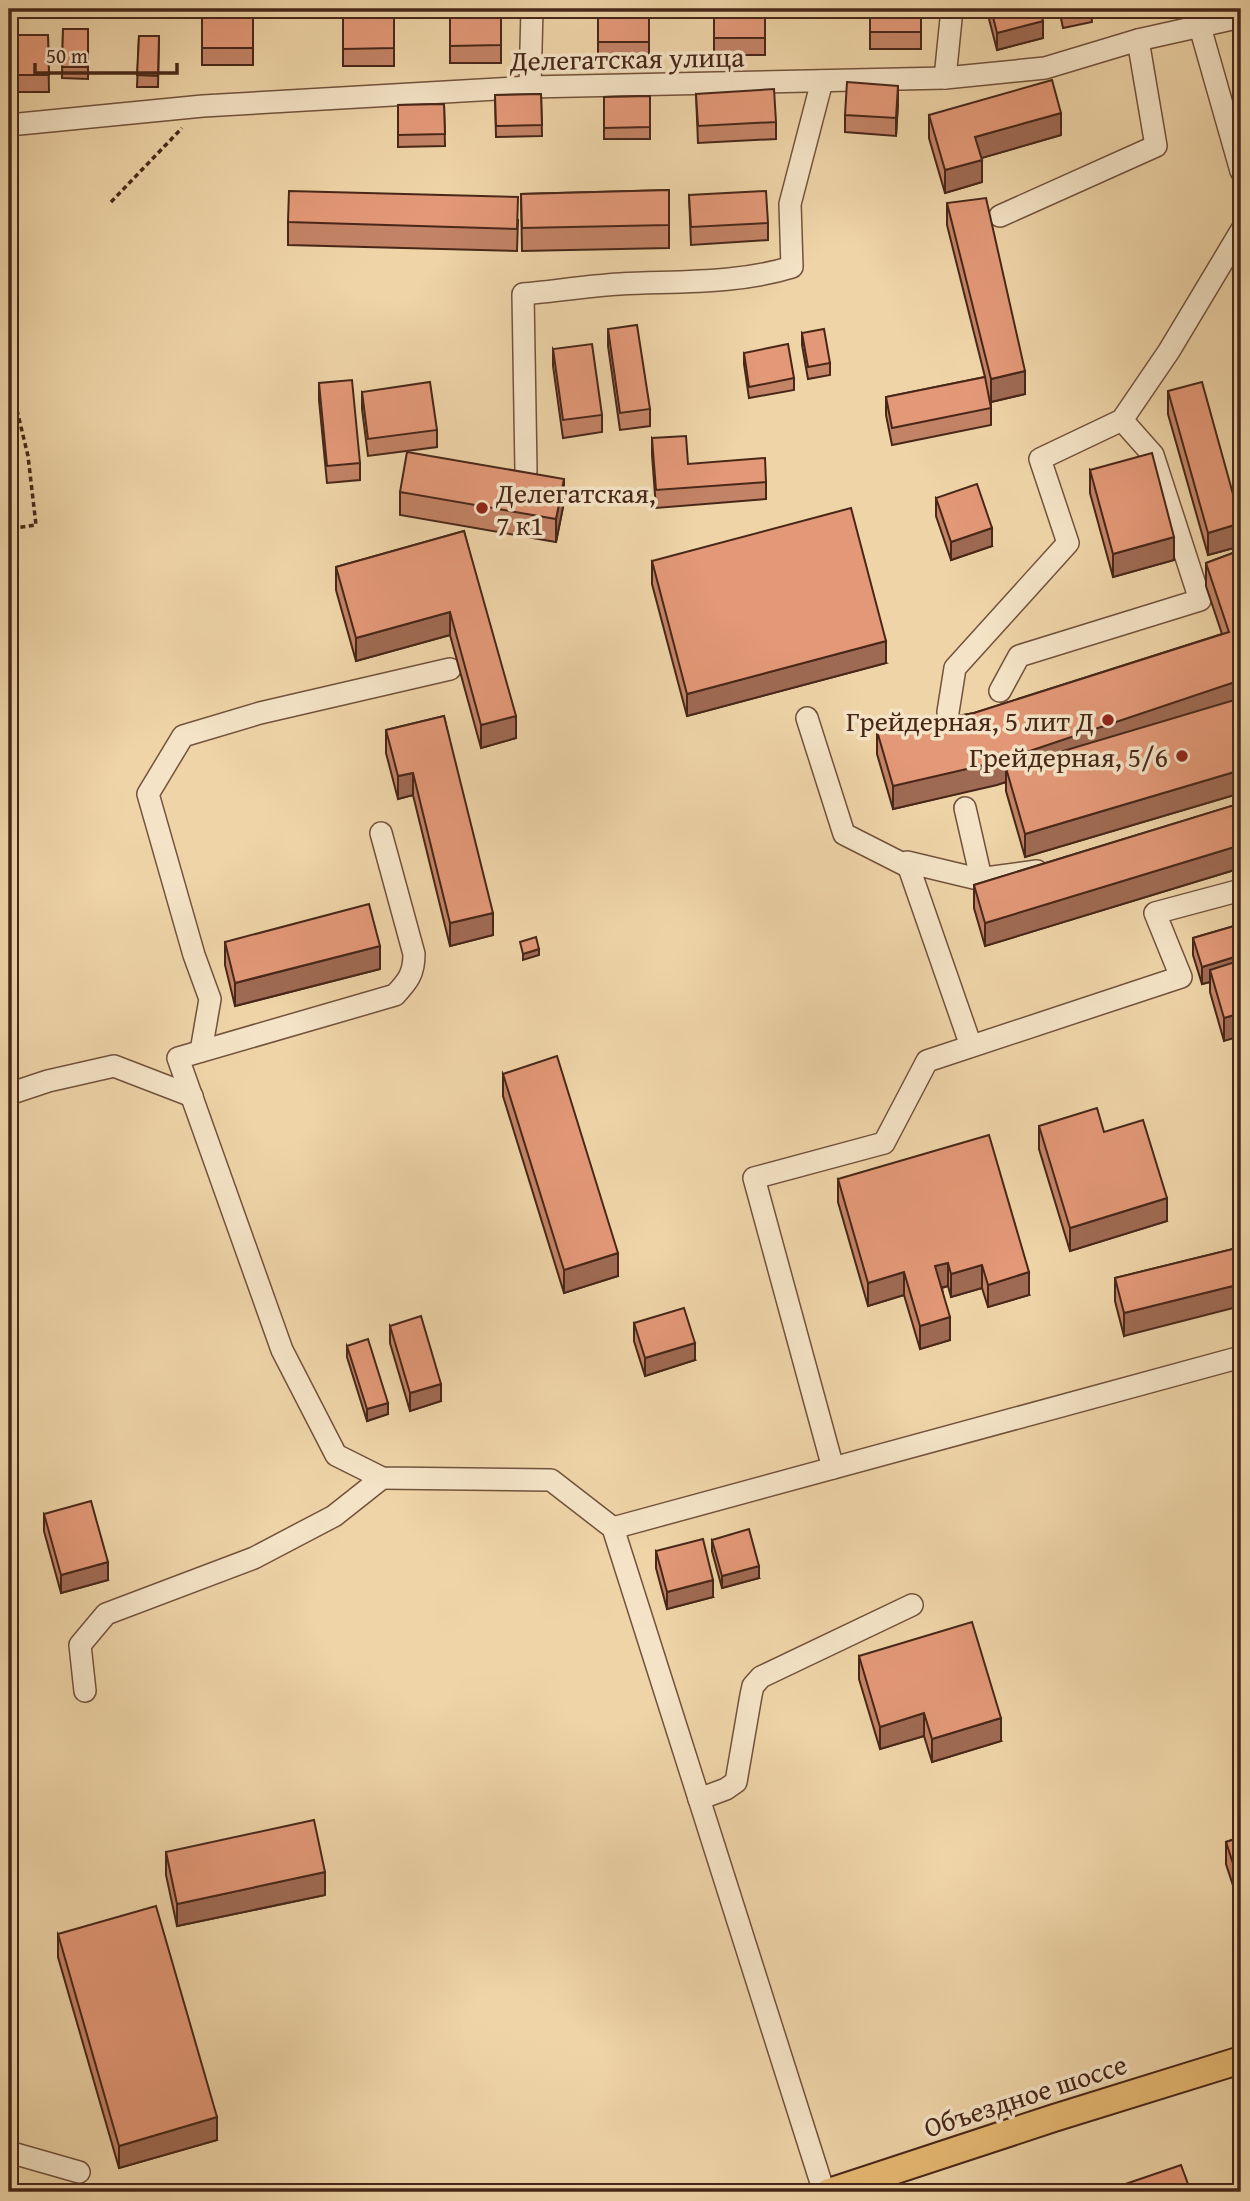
<svg xmlns="http://www.w3.org/2000/svg" width="1250" height="2201" font-family="'Gentium Book Plus',serif">
  <rect width="100%" height="100%" fill="#eed4a7"/>
  <filter id="stains"><feTurbulence type="fractalNoise" baseFrequency=".00286" numOctaves="4"/><feColorMatrix values="0 0 0 0 .2 0 0 0 0 .09 0 0 0 0 .02 0 0 0 .5 -.17"/></filter>
  <radialGradient id="worn" r=".72"><stop offset=".6" stop-color="#630" stop-opacity="0"/><stop offset="1" stop-color="#630" stop-opacity=".3"/></radialGradient>
  <g fill="none" stroke-linecap="round" stroke-linejoin="round">
    <g stroke="#72523c" stroke-width="24">
      <g id="minor">
        <polyline points="1200,27 1241,171"/>
        <polyline points="945,78 952,9"/>
        <polyline points="530,87 532,9"/>
        <polyline points="9,125 203,106 530,87 945,78 1045,68 1138,40 1241,17"/>
        <polyline points="1000,216 1156,146 1138,40"/>
        <path d="M526,471L523,294C555,291 588,286 620,284C677,281 737,284 792,267L790,204L822,81"/>
        <polyline points="1000,691 1019,656 1200,600 1153,455 1122,420"/>
        <polyline points="948,712 955,668 1068,543 1040,459 1122,420 1169,351 1241,231"/>
        <polyline points="807,718 844,834 909,867"/>
        <polyline points="965,808 981,878"/>
        <path d="M381,833L414,954C414,974 408,981 395,995L178,1058L282,1350L336,1455L382,1478L551,1480L613,1528L824,2192"/>
        <polyline points="971,1046 907,862 978,879 1037,871"/>
        <polyline points="201,1051 210,999 194,955 148,794 183,736 260,713 450,669"/>
        <polyline points="9,1094 48,1081 114,1066 192,1096"/>
        <polyline points="833,1468 754,1178 884,1143 927,1061 1181,977 1155,913 1241,890"/>
        <polyline points="613,1528 1241,1357"/>
        <polyline points="85,1691 80,1645 106,1614 254,1558 334,1516 382,1478"/>
        <polyline points="699,1799 726,1789 736,1782 751,1695 753,1686 761,1677 912,1605"/>
        <polyline points="9,2152 79,2172"/>
      </g>
    </g>
    <g stroke="#482719" stroke-width="30">
      <polyline id="major" points="829,2192 1054,2118 1241,2060"/>
    </g>
    <g stroke="#482719" stroke-width="3.5" stroke-dasharray="5 3.5" stroke-linecap="butt">
      <polyline points="111,202 182,128"/>
      <polyline points="9,377 28,456 36,525 9,529"/>
    </g>
    <use href="#minor" stroke="#f4e3c6" stroke-width="21"/>
    <use href="#major" stroke="#e7ba74" stroke-width="26"/>
  </g>
  <g fill="#c38366" stroke="#482719" stroke-width="2">
    <rect x="202" y="9" width="51" height="56"/>
    <rect x="343" y="9" width="51" height="57"/>
    <rect x="450" y="9" width="51" height="54"/>
    <polygon points="598,9 649,9 649,59 598,60"/>
    <rect x="714" y="9" width="51" height="46"/>
    <rect x="870" y="9" width="51" height="40"/>
    <polygon points="988,9 1040,9 1043,38 997,50 988,15"/>
    <polygon points="1059,9 1091,9 1092,22 1063,28"/>
    <polygon points="63,29 88,29 88,79 62,78"/>
    <polygon points="9,35 48,35 49,92 9,92"/>
    <polygon points="139,36 159,36 158,87 137,87"/>
    <polygon points="541,94 542,136 496,137 495,95"/>
    <polygon points="696,94 776,122 776,139 698,143"/>
    <polygon points="650,96 650,139 604,139 604,97"/>
    <polygon points="898,103 896,136 845,132 845,115"/>
    <polygon points="444,104 445,146 398,147 398,105"/>
    <polygon points="929,115 1061,135 981,158 982,182 945,193 929,138"/>
    <polygon points="669,190 669,248 522,251 521,194"/>
    <polygon points="689,195 768,223 768,240 691,245"/>
    <polygon points="947,203 1025,394 991,402 991,425 892,445 886,415 886,397 985,377 947,225"/>
    <polygon points="518,220 517,251 288,245 288,222"/>
    <polygon points="608,329 650,409 650,426 620,430 608,346"/>
    <polygon points="802,333 830,363 830,375 808,379 802,345"/>
    <polygon points="553,349 602,415 602,432 563,438 553,366"/>
    <polygon points="744,353 794,378 794,390 749,398 744,364"/>
    <polygon points="319,383 360,463 360,480 327,483 319,400"/>
    <polygon points="1168,391 1241,546 1208,555 1168,414"/>
    <polygon points="362,392 437,430 437,447 368,456 362,409"/>
    <polygon points="652,438 688,464 766,482 766,499 656,508 652,455"/>
    <polygon points="1090,470 1174,560 1113,577 1090,493"/>
    <polygon points="400,492 564,502 556,542 400,515"/>
    <polygon points="936,498 992,546 951,560 936,516"/>
    <polygon points="464,531 516,738 481,748 450,635 356,661 336,590 336,567"/>
    <polygon points="1241,550 1241,793 1025,857 1006,791 1006,782 893,809 877,754 877,731 974,713 1222,634 1206,586 1206,563"/>
    <polygon points="652,561 886,663 687,716 652,584"/>
    <polygon points="444,716 493,935 450,946 413,795 398,799 386,753 386,730"/>
    <polygon points="1241,803 1241,868 985,946 974,908 974,885"/>
    <polygon points="1241,924 1224,1041 1210,992 1210,982 1202,984 1193,955 1193,938"/>
    <polygon points="225,942 380,969 235,1006 225,965"/>
    <polygon points="503,1074 618,1276 564,1293 503,1096"/>
    <polygon points="1039,1126 1104,1132 1167,1221 1070,1251 1039,1149"/>
    <polygon points="838,1179 1029,1295 988,1307 982,1288 951,1297 948,1286 942,1288 950,1340 920,1349 904,1295 868,1306 838,1202"/>
    <polygon points="1241,1247 1124,1336 1115,1301 1115,1278"/>
    <polygon points="634,1323 695,1360 645,1376 634,1341"/>
    <polygon points="390,1326 441,1401 410,1411 390,1343"/>
    <polygon points="347,1346 388,1414 367,1421 347,1357"/>
    <polygon points="44,1514 108,1580 61,1593 44,1531"/>
    <polygon points="712,1540 759,1578 722,1588 712,1551"/>
    <polygon points="656,1551 713,1597 667,1609 656,1568"/>
    <polygon points="859,1656 1001,1741 932,1762 924,1736 880,1749 859,1679"/>
    <polygon points="1241,1837 1241,1910 1226,1864 1226,1842"/>
    <polygon points="166,1852 325,1895 177,1926 166,1875"/>
    <polygon points="58,1934 217,2140 119,2168 58,1957"/>
  </g>
  <g fill="#9f6a53" stroke="#482719" stroke-width="2">
    <polygon points="1043,21 1043,38 997,50 997,33"/>
    <polygon points="898,86 898,103 896,136 896,118"/>
    <polygon points="1061,113 1061,135 975,160 975,137"/>
    <polygon points="982,160 982,182 945,193 945,170"/>
    <polygon points="1025,371 1025,394 991,402 991,379"/>
    <polygon points="564,479 564,502 556,542 556,519"/>
    <polygon points="1241,523 1241,546 1208,555 1208,533"/>
    <polygon points="992,528 992,546 951,560 951,542"/>
    <polygon points="1174,537 1174,560 1113,577 1113,554"/>
    <polygon points="450,612 450,635 356,661 356,638"/>
    <polygon points="886,641 886,663 687,716 687,694"/>
    <polygon points="1241,680 1241,703 1006,768 1006,782 997,785 893,809 893,786"/>
    <polygon points="516,716 516,738 481,748 481,725"/>
    <polygon points="1241,770 1241,793 1025,857 1025,834"/>
    <polygon points="413,773 413,795 398,799 398,776"/>
    <polygon points="1241,845 1241,868 985,946 985,923"/>
    <polygon points="493,913 493,935 450,946 450,923"/>
    <polygon points="380,946 380,969 235,1006 235,983"/>
    <polygon points="539,949 539,955 523,960 523,954"/>
    <polygon points="1241,955 1241,972 1210,970 1210,982 1202,984 1202,967"/>
    <polygon points="1241,1013 1241,1036 1224,1041 1224,1018"/>
    <polygon points="1167,1198 1167,1221 1070,1251 1070,1228"/>
    <polygon points="618,1253 618,1276 564,1293 564,1270"/>
    <polygon points="948,1263 948,1286 935,1289 935,1266"/>
    <polygon points="982,1265 982,1288 951,1297 951,1274"/>
    <polygon points="904,1272 904,1295 868,1306 868,1283"/>
    <polygon points="1029,1272 1029,1295 988,1307 988,1285"/>
    <polygon points="1241,1284 1241,1306 1124,1336 1124,1313"/>
    <polygon points="950,1317 950,1340 920,1349 920,1326"/>
    <polygon points="695,1343 695,1360 645,1376 645,1358"/>
    <polygon points="441,1384 441,1401 410,1411 410,1393"/>
    <polygon points="388,1403 388,1414 367,1421 367,1409"/>
    <polygon points="108,1562 108,1580 61,1593 61,1575"/>
    <polygon points="759,1566 759,1578 722,1588 722,1576"/>
    <polygon points="713,1580 713,1597 667,1609 667,1592"/>
    <polygon points="924,1713 924,1736 880,1749 880,1727"/>
    <polygon points="1001,1718 1001,1741 932,1762 932,1739"/>
    <polygon points="325,1872 325,1895 177,1926 177,1904"/>
    <polygon points="217,2117 217,2140 119,2168 119,2146"/>
  </g>
  <g fill="#e39877" stroke="#482719" stroke-width="2">
    <rect x="202" y="9" width="51" height="39"/>
    <polygon points="343,9 394,9 394,48 343,49"/>
    <polygon points="450,9 501,9 501,45 450,46"/>
    <rect x="598" y="9" width="51" height="33"/>
    <rect x="714" y="9" width="51" height="29"/>
    <rect x="870" y="9" width="51" height="23"/>
    <polygon points="991,9 1040,9 1043,21 997,33"/>
    <polygon points="1061,9 1091,9 1092,11 1063,16"/>
    <polygon points="63,29 88,29 88,67 62,67"/>
    <polygon points="9,35 48,35 49,75 9,75"/>
    <polygon points="139,36 159,36 158,76 137,75"/>
    <polygon points="1052,80 1061,113 975,137 982,160 945,170 929,115"/>
    <polygon points="847,82 898,86 896,118 845,115"/>
    <polygon points="774,89 776,122 698,126 696,94"/>
    <polygon points="541,94 542,125 496,126 495,95"/>
    <polygon points="650,96 650,127 604,128 604,97"/>
    <polygon points="444,104 445,134 398,135 398,105"/>
    <polygon points="669,190 669,225 522,228 521,194"/>
    <polygon points="289,191 518,197 517,229 288,222"/>
    <polygon points="766,191 768,223 691,227 689,195"/>
    <polygon points="986,198 1025,371 991,379 947,203"/>
    <polygon points="637,325 650,409 620,413 608,329"/>
    <polygon points="824,329 830,363 808,367 802,333"/>
    <polygon points="592,344 602,415 563,420 553,349"/>
    <polygon points="788,344 794,378 749,387 744,353"/>
    <polygon points="985,377 991,408 892,428 886,397"/>
    <polygon points="352,380 360,463 327,466 319,383"/>
    <polygon points="430,382 437,430 368,439 362,392"/>
    <polygon points="1202,382 1241,523 1208,533 1168,391"/>
    <polygon points="686,436 688,464 765,458 766,482 656,490 652,438"/>
    <polygon points="407,452 564,479 556,519 400,492"/>
    <polygon points="1152,453 1174,537 1113,554 1090,470"/>
    <polygon points="977,484 992,528 951,542 936,498"/>
    <polygon points="851,508 886,641 687,694 652,561"/>
    <polygon points="464,531 516,716 481,725 450,612 356,638 336,567"/>
    <polygon points="1241,550 1241,680 997,762 893,786 877,731 974,713 1229,632 1206,563"/>
    <polygon points="1241,698 1241,770 1025,834 1006,768"/>
    <polygon points="444,716 493,913 450,923 413,773 398,776 386,730"/>
    <polygon points="1241,803 1241,845 985,923 974,885"/>
    <polygon points="369,904 380,946 235,983 225,942"/>
    <polygon points="1241,924 1241,955 1202,967 1193,938"/>
    <polygon points="536,937 539,949 523,954 520,942"/>
    <polygon points="1241,960 1241,1013 1224,1018 1210,970"/>
    <polygon points="557,1056 618,1253 564,1270 503,1074"/>
    <polygon points="1097,1108 1104,1132 1143,1120 1167,1198 1070,1228 1039,1126"/>
    <polygon points="989,1135 1029,1272 988,1285 982,1265 951,1274 948,1263 935,1266 950,1317 920,1326 904,1272 868,1283 838,1179"/>
    <polygon points="1241,1247 1241,1284 1124,1313 1115,1278"/>
    <polygon points="684,1308 695,1343 645,1358 634,1323"/>
    <polygon points="421,1316 441,1384 410,1393 390,1326"/>
    <polygon points="368,1339 388,1403 367,1409 347,1346"/>
    <polygon points="91,1501 108,1562 61,1575 44,1514"/>
    <polygon points="749,1529 759,1566 722,1576 712,1540"/>
    <polygon points="703,1539 713,1580 667,1592 656,1551"/>
    <polygon points="972,1622 1001,1718 932,1739 924,1713 880,1727 859,1656"/>
    <polygon points="314,1820 325,1872 177,1904 166,1852"/>
    <polygon points="1241,1837 1241,1888 1226,1842"/>
    <polygon points="156,1906 217,2117 119,2146 58,1934"/>
    <polygon points="1181,2165 1191,2192 1102,2192"/>
  </g>
  <g fill="#8f2418" stroke="#f4e3c6" stroke-width="2.5">
    <circle cx="482" cy="508" r="7"/>
    <circle cx="1108" cy="720" r="7"/>
    <circle cx="1182" cy="756" r="7"/>
  </g>
  <g text-anchor="middle" dominant-baseline="central" stroke-width="7" stroke-linejoin="round" paint-order="stroke">
    <g font-size="28" fill="#482719" stroke="#f4e3c6">
      <text transform="translate(627 58) rotate(-1)">Делегатская улица</text>
      <text transform="translate(1025 2095) rotate(-18)">Объездное шоссе</text>
    </g>
    <g font-size="28" fill="#482719" stroke="#f4e3c6" text-anchor="end">
      <text x="496" y="492" text-anchor="start">Делегатская,<tspan x="496" dy="32">7 к1</tspan></text>
      <text x="1094" y="720">Грейдерная, 5 лит Д</text>
      <text x="1168" y="756">Грейдерная, 5/6</text>
    </g>
  </g>
  <rect width="1250" height="2201" fill="none" stroke="#eed4a7" stroke-width="35"/>
  <rect x="10" y="10" width="1229" height="2180" fill="none" stroke="#482719" stroke-width="3.5"/>
  <rect x="18" y="18" width="1215" height="2166" fill="none" stroke="#482719" stroke-width="2"/>
  <path d="M35 63v10h142v-10" fill="none" stroke="#482719" stroke-width="3.5"/>
  <text x="46" y="63" font-size="21" fill="#482719" stroke="#f4e3c6" stroke-width="5" paint-order="stroke">50 m</text>
  <rect width="100%" height="100%" filter="url(#stains)"/>
  <rect width="100%" height="100%" fill="url(#worn)"/>
</svg>
